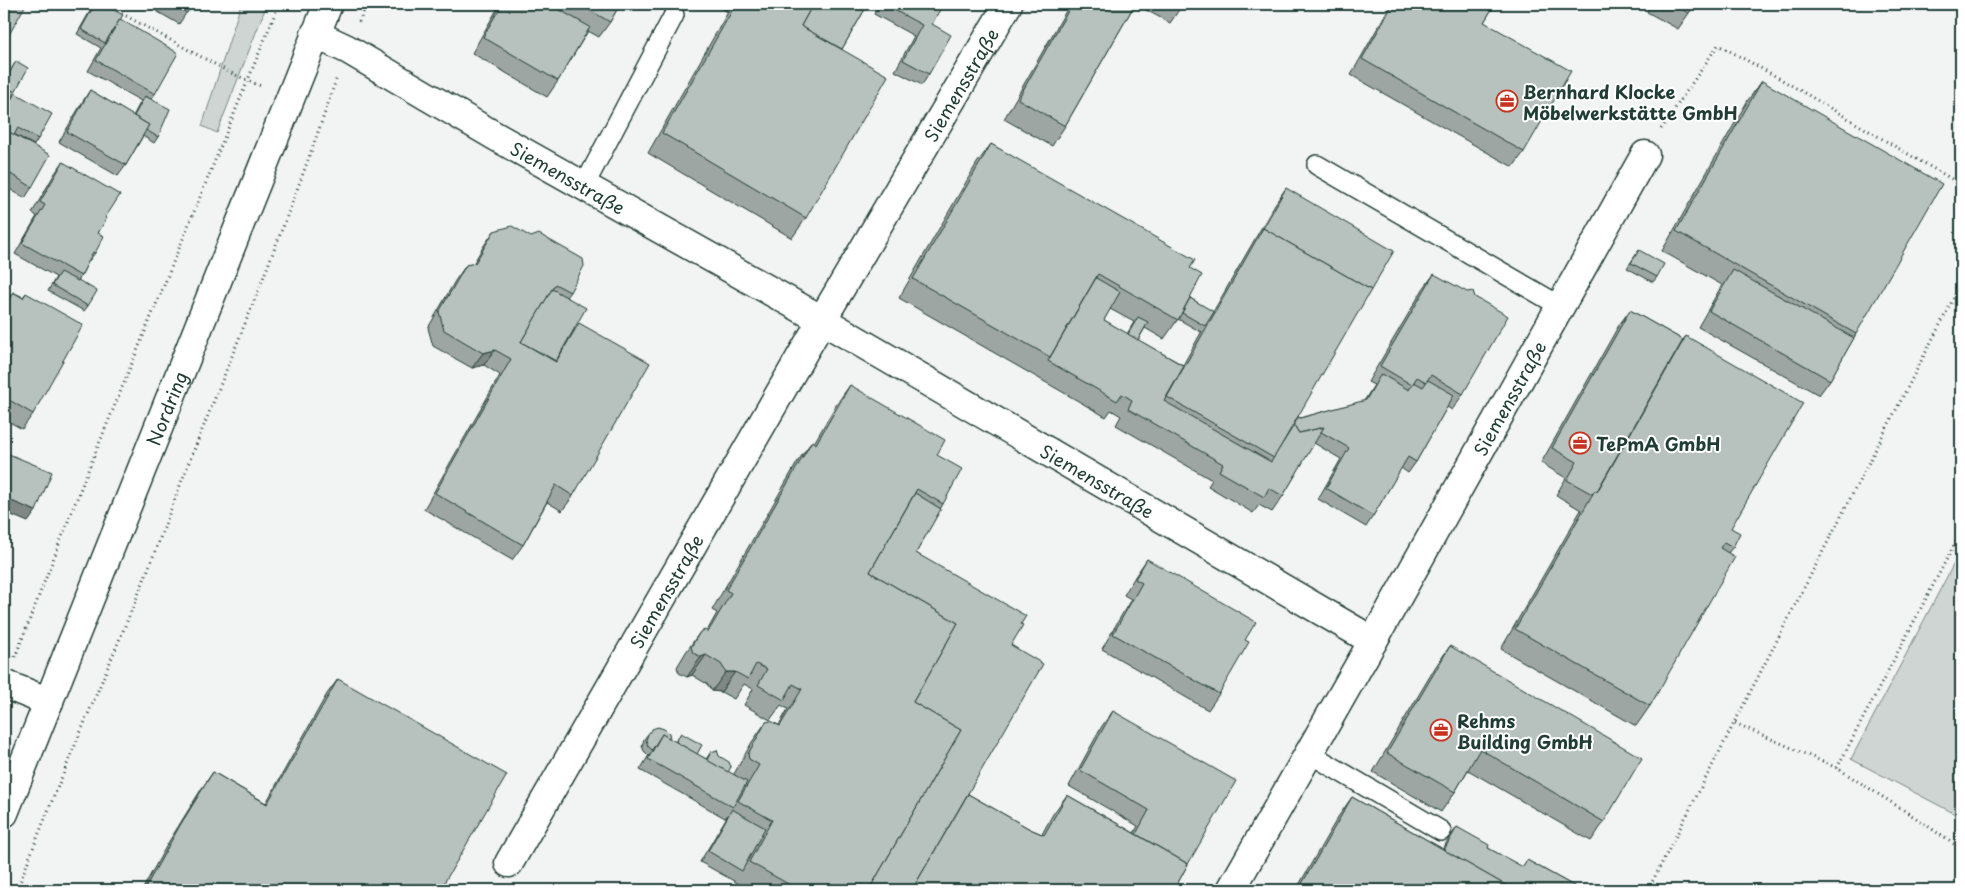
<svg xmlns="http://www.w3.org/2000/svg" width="1965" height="894" font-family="'Playpen Sans',sans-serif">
  <rect width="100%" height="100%" fill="#f2f3f3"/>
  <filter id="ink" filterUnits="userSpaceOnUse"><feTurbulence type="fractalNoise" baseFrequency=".02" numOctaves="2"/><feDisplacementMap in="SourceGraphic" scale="10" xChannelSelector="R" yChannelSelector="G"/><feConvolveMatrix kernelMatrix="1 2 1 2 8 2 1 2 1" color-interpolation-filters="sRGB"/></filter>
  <g filter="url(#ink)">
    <g fill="#ced5d3" stroke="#768984">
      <polygon points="241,4 267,4 217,133 202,126"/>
      <polygon points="1961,550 1961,817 1851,759"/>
    </g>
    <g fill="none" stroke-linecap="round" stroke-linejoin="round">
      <g stroke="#1f3d34" stroke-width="22">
        <g id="service">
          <polyline points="1317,165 1560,306"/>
          <polyline points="584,186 674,15"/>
          <polyline points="1309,753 1441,831"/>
        </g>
      </g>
      <g stroke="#1f3d34" stroke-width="31">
        <g id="minor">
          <path id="s1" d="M315,34L347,49L495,136L822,320L1373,641"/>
          <polyline points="4,684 49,702"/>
          <path id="s2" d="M509,863L822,320L1008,4"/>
          <path id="s3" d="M1231,890L1373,641L1645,155"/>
        </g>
      </g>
      <g stroke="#1f3d34" stroke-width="31">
        <g id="secondary">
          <path id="s4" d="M4,813L328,4"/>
        </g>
      </g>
      <g stroke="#1f3d34" stroke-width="3" stroke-dasharray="1 4" stroke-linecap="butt">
        <polyline points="104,4 231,73 263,87"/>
        <polyline points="359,22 367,4"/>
        <path d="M1661,129L1718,45C1801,88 1879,139 1961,184"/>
        <polyline points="15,657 83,483 279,4"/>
        <polyline points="1735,723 1837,768 1916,818 1961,849"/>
        <polyline points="1837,768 1961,532"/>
        <path d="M17,890C52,797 92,706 130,614C153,560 172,504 194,450C244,326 295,203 337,77"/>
        <polyline points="1648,890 1961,284"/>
      </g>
      <use href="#service" stroke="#fff" stroke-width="19"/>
      <use href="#minor" stroke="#fff" stroke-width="28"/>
      <use href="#secondary" stroke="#fff" stroke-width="28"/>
    </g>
    <g fill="#9da6a3" stroke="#1f3d34" fill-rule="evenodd">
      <polygon points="94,4 103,4 120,20 155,94 151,99 158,137 154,143 143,136 126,165 118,176 59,142 83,101 90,90 133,116 141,101 88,71 101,48 77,34"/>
      <polygon points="144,4 192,4 179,24"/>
      <polygon points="500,4 620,4 610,22 599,37 588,31 558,81 547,97 472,53"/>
      <polygon points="713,4 868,4 842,49 806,218 792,238 648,153 728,12"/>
      <polygon points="879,4 946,4 942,10 940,9 932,24 929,74 922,85 895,71 914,36 874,14"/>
      <polygon points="1070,4 1135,4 1065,126 1052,146 1004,119"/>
      <polygon points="1135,4 1183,4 1170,23"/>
      <polygon points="1391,4 1495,4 1484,22 1524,152 1513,167 1351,75"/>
      <polygon points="1652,4 1694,4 1689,13 1678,29 1647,12"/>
      <polygon points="16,61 15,92 11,97 4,93 4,82"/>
      <polygon points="1762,81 1856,334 1830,380 1819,395 1698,327 1722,285 1662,251 1748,100"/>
      <polygon points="15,93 38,139 34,145 14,134 14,135 32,187 25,198 4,186 4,111"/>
      <path d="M991,144L1190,268V298L1213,312L1275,204L1286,188L1298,417L1300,418L1364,401L1374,385L1368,382L1423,289L1434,274L1463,394L1452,410L1447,407L1416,462L1408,473L1401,468L1373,516L1366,527L1318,499L1341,459L1314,443L1283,496L1272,512L1259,505L1253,513L1208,486L1212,480L1116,425L1121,416L1111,410L1106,417L899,298L977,163ZM1110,309L1134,322L1127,334L1104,320ZM1178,319L1201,332L1202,331L1183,365L1138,340L1145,328L1164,339Z"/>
      <polygon points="63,162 105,218 98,233 95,253 88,262 81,276 78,281 88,306 84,311 48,291 56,277 15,254 37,216 32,213 55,173"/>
      <polygon points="494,231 570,292 566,297 574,330 573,496 562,511 547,502 523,545 512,560 424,509 500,375 484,365 472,368 433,346 428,328 455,281 466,265 473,264 483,247"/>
      <polygon points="1639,250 1657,277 1653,282 1627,268"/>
      <polygon points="13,292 23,297 26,293 33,414 22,429 4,419 4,305"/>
      <polygon points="1630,310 1683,340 1686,336 1731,528 1733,547 1728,553 1650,706 1636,726 1501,649 1581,510 1556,495 1566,478 1541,463 1619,325"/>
      <polygon points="850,385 937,455 943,504 916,553 1021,624 1011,645 968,794 1030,829 1042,834 1053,814 1067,795 1134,833 1138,826 1069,786 1102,726 1113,711 1188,864 1174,890 750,890 700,862 728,815 725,818 640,770 649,755 649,756 644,751 642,746 644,739 648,734 670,739 675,742 681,733 697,754 706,759 711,752 719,756 728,772 734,775 734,774 752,742 766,722 779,725 788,709 781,705 770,720 744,705 753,689 744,684 734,699 721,692 712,691 707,684 692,675 687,677 679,673 677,667 686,652 700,632 707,631 717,613 712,610 798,461 812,441 814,443 836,405"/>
      <polygon points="1147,559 1245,640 1219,694 1208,710 1102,649 1131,599 1124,595 1136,575"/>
      <polygon points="1450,646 1604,822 1591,841 1468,770 1455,792 1441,812 1373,772 1436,666"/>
      <polygon points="338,679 440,890 142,890 168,843 202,788 213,772 266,803 327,694"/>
      <polygon points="1352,797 1443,849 1449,838 1457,827 1488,848 1522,867 1527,860 1581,890 1296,890 1338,817"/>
    </g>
    <g fill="#808784" stroke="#1f3d34">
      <polygon points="495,350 484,365 472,368 483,353"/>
      <polygon points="4,498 36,511 28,522 4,512"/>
      <polygon points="706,655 692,675 687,677 701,657"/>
      <polygon points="726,672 735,672 721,692 712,691"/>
    </g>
    <g fill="#b7c1bd" stroke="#1f3d34">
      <polygon points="4,4 26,4 4,44"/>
      <polygon points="95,4 103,4 123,15 120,20 120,19 105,43 81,29"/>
      <polygon points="171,4 192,4 187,13"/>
      <polygon points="502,4 549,4 590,27 558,81 483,37"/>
      <polygon points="579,4 620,4 610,22"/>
      <polygon points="736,4 813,4 801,26 888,76 806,218 662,133"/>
      <polygon points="813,4 868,4 842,49 801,26"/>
      <polygon points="883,4 943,4 932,24 951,35 929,74 903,60 922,25"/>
      <polygon points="1072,4 1135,4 1065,126 1018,99"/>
      <polygon points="1393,4 1495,4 1484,22 1571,71 1524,152 1362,59"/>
      <polygon points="1672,4 1694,4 1689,13"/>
      <polygon points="120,19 178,53 155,94 96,60"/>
      <polygon points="16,61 28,68 15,92 4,85 4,83"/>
      <polygon points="1762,81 1942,184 1856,334 1676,231"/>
      <polygon points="90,90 149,125 126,165 67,132"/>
      <polygon points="15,93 52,114 38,139 18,128 14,135 4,129 4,112"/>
      <polygon points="145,96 170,109 158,137 146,130 149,125 134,116"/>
      <polygon points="4,129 50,155 32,187 4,170"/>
      <polygon points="991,144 1195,260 1190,268 1202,275 1178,320 1098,274 1050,357 913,279"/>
      <polygon points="63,162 120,195 105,218 107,218 98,233 104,236 95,253 93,252 81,276 22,243 45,205 40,202"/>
      <polygon points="1286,188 1394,251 1371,290 1263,228 1261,232"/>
      <polygon points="512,226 531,237 539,234 583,259 584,266 570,292 555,284 521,342 556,362 579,323 650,363 573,496 556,485 523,545 435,493 511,359 495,350 483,353 444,330 439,312 466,265 475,263 494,231"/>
      <polygon points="1263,228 1371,290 1274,458 1167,397"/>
      <polygon points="1639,250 1664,264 1657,277 1631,263"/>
      <polygon points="1733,270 1854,338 1830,380 1709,311"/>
      <polygon points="60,272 78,281 78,280 97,291 88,306 52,285"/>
      <polygon points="1434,274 1467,292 1473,291 1475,297 1508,316 1463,394 1431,375 1426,382 1417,377 1412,385 1380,366"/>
      <polygon points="1096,278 1120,292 1104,320 1184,366 1164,401 1271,462 1294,425 1299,433 1324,427 1283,496 1269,488 1264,497 1219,471 1223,464 1128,409 1132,400 1122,394 1117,401 1048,361"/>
      <polygon points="552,289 586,308 556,361 521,342"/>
      <polygon points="13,292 23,298 26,293 83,325 33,414 4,397 4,309"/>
      <polygon points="1190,298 1214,312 1205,326 1182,313"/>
      <polygon points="1630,310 1683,340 1597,491 1595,490 1592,494 1567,480 1577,462 1552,448"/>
      <polygon points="1138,317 1148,322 1138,340 1128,334"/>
      <polygon points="1686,336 1803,403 1731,528 1740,533 1733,547 1724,542 1720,548 1735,557 1650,706 1515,629 1595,490 1597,492"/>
      <polygon points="1381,374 1409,390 1414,382 1423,387 1428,380 1454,395 1416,462 1408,457 1373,516 1326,488 1349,448 1321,432 1324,427 1299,433 1294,425 1298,417 1300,418 1366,400"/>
      <polygon points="850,385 945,440 937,455 962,469 943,504 917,489 870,572 958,623 913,702 961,730 869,890 799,890 749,862 772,820 738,801 759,765 749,759 748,754 766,722 771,721 780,726 802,689 793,684 784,700 758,685 767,669 756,664 748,679 735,672 726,672 721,664 706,655 701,657 693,653 691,647 700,632 705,630 708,632 731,593 726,590 812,441 816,444"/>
      <polygon points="4,452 52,472 36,511 4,498"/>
      <polygon points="915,493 941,509 916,553 1026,616 1021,624 1023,625 1011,645 1043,664 912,890 869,890 961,730 913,702 958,623 870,572"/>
      <polygon points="1147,559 1256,622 1245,640 1249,642 1219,694 1113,634 1142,583 1135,579"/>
      <polygon points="4,580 8,581 4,591"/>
      <polygon points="1450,646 1642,758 1604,822 1480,749 1455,792 1387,753"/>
      <polygon points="338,679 507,775 440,890 144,890 179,827 213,772 267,804"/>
      <polygon points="1113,711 1236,781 1188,864 1136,834 1149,810 1080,770"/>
      <polygon points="658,727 664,729 669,733 670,739 662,734 652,750 648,746 646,740 648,734 652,729"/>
      <polygon points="681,733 702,745 697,754 676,742"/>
      <polygon points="662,734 747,782 733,807 648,759"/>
      <polygon points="717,750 719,756 729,762 731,767 728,772 707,760 711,752"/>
      <polygon points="968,794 1030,829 1044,835 1067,795 1188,864 1174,890 912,890"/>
      <polygon points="1352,797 1509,887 1508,890 1307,890 1300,887"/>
      <polygon points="732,809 765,828 742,871 708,851"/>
      <polygon points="1457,827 1489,845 1488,848 1523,867 1527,860 1581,890 1508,890 1509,887 1444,850"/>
    </g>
  </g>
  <defs>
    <g id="office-ring" transform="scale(1.125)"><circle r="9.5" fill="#fff" stroke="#c8321e" stroke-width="1.5"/><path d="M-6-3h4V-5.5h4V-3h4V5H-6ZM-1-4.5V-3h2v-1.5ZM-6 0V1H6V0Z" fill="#c8321e"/></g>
  </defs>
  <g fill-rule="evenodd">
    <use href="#office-ring" x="1507" y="101"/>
    <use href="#office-ring" x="1580" y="443"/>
    <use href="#office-ring" x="1441" y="730"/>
  </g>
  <g text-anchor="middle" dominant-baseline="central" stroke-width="4" stroke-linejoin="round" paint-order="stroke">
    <g font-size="18" fill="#1f3d34" stroke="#fff">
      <text stroke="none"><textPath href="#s2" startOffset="900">Siemensstraße</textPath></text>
      <text stroke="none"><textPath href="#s1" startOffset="291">Siemensstraße</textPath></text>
      <text stroke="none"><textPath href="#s3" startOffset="565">Siemensstraße</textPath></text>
      <text stroke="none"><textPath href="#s4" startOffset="436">Nordring</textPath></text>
      <text stroke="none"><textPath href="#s1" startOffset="901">Siemensstraße</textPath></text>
      <text stroke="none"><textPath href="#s2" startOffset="314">Siemensstraße</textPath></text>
    </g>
    <g font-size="18" font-weight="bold" fill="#1f3d34" stroke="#fff" text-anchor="start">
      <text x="1523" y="91">Bernhard Klocke<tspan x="1523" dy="21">Möbelwerkstätte GmbH</tspan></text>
      <text x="1596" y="443">TePmA GmbH</text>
      <text x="1457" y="720">Rehms<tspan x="1457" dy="21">Building GmbH</tspan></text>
    </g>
  </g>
  <rect width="1965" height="894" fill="none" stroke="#fff" stroke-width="20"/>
  <rect x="10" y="10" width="1945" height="874" fill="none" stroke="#1f3d34" stroke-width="2" filter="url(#ink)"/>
</svg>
